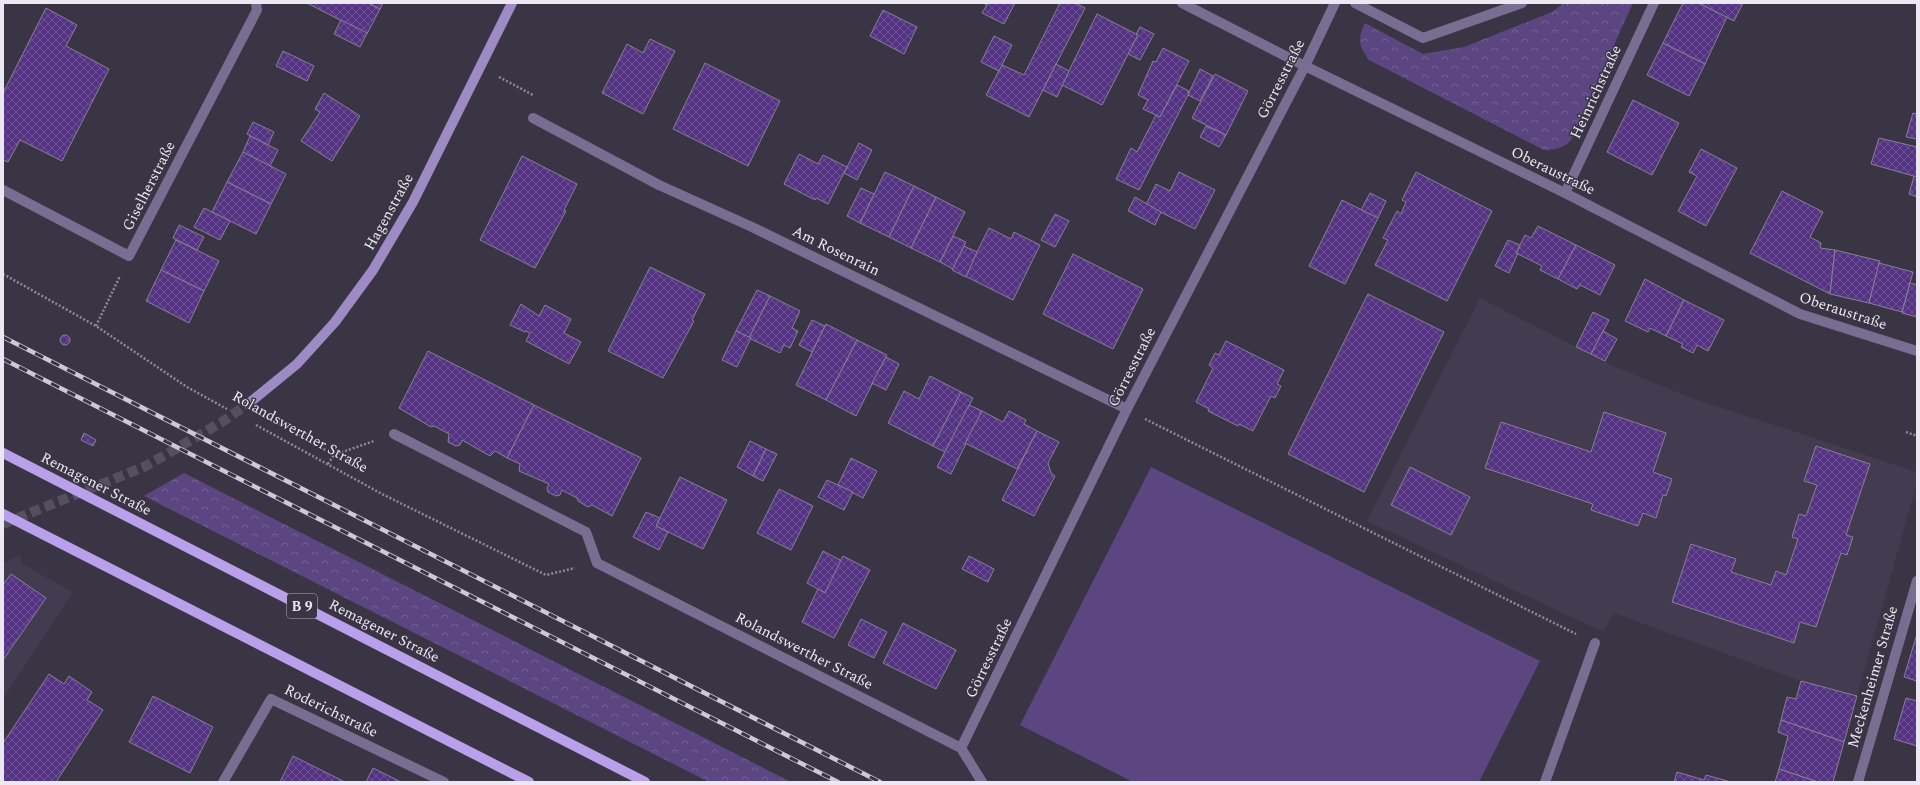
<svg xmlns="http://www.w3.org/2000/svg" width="1920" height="785" font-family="Spectral,serif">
  <defs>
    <pattern id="forest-crowns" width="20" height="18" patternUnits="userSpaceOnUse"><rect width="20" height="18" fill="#5c4681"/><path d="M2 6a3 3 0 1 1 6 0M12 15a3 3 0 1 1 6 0" fill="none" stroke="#746193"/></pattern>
    <pattern id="building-cross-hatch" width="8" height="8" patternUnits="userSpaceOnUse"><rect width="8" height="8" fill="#543382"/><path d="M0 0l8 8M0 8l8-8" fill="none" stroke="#6d5194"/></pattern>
  </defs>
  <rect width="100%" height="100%" fill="#3a3544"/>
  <g fill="#433c51">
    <polygon points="1480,298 1615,367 1689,397 1917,472 1917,482 1857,696 1801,681 1614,613 1603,632 1367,521"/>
    <polygon points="20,555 22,564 73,592 3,699 3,563"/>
  </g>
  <polygon fill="#5c4681" points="1151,467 1540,661 1479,782 1133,782 1020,725"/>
  <g fill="url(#forest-crowns)">
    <path d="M1564,3H1633L1571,140C1563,148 1556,150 1544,150L1369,60C1359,46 1357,39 1365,23L1423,54L1464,47L1552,12Z"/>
    <polygon points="184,473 791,782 709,782 144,496"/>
  </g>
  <g fill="url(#building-cross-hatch)" stroke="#878193">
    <polygon points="307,3 368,3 380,9 367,34"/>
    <polygon points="368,3 383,3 380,9"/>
    <polygon points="983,3 1015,3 1004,24 982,13 987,5"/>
    <polygon points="1060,3 1075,3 1085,8 1029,117 986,95 1002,65 1024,75"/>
    <polygon points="1683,3 1699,3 1727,17 1705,64 1663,43"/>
    <polygon points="1699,3 1743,3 1734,21"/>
    <polygon points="46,8 77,25 66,46 109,69 62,161 20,140 8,162 3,160 3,93"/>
    <polygon points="883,10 917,27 904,54 870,36"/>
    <polygon points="1097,14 1138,35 1102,105 1062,85"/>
    <polygon points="341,20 367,33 360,47 334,34"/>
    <polygon points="1140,27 1154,34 1140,60 1128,54 1138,35 1136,34"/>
    <polygon points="994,36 1012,45 999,71 981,62"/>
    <polygon points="650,39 675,51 643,114 602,93 627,44 643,53"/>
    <polygon points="1663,43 1705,64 1689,96 1647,75"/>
    <polygon points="1163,48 1189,61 1160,117 1143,109 1148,100 1138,95 1153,61 1156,62"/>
    <polygon points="283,51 314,66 307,81 276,66"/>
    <polygon points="705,63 780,101 748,166 673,129"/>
    <polygon points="1056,64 1069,71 1057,97 1043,90"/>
    <polygon points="1200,69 1213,76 1200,101 1188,95"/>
    <polygon points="1215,74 1248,91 1226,135 1192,118"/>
    <polygon points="1177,85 1189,91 1188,95 1139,190 1116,179 1131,148 1137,152 1156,115 1160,117"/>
    <polygon points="324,93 360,116 332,161 301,141 320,112 315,109"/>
    <polygon points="1633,100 1679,123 1652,175 1607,152"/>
    <polygon points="1913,113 1917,114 1917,139 1906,137"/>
    <polygon points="253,122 274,132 268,145 247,134"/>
    <polygon points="1206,126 1226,135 1219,147 1200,137"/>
    <polygon points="250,136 278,150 270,166 243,152"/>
    <polygon points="1879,138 1917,147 1917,177 1871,164"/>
    <polygon points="859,143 872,150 857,180 844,173"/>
    <polygon points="1701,149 1737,168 1706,226 1678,211 1697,176 1689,172"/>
    <polygon points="243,152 286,174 271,204 227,182"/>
    <polygon points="799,154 818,164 823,155 847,167 828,204 816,198 815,200 784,184"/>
    <polygon points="522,156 577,184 564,210 566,211 535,268 480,240"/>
    <polygon points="885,172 914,186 889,237 860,223"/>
    <polygon points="1179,172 1215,190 1195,229 1146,205 1156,184 1170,191"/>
    <polygon points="1416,172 1492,211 1447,301 1375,265 1388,240 1383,238 1397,211 1401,214 1406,202 1402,200"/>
    <polygon points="1914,176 1917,177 1917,197 1909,194"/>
    <polygon points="227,182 271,204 256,234 212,212"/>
    <polygon points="914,186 936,197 911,248 889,237"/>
    <polygon points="861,188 874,194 860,223 847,216"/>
    <polygon points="1782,191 1823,212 1810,237 1821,243 1820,248 1835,250 1830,294 1750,253"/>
    <polygon points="1370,193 1386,201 1378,218 1361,210"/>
    <polygon points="936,197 965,212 940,262 911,248"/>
    <polygon points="1135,197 1161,212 1155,225 1128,211"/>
    <polygon points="1342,200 1378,218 1345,284 1309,266"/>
    <polygon points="204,208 230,221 220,240 194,227"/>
    <polygon points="1055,214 1069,221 1055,247 1041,240"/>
    <polygon points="179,225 204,237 197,250 173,238"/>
    <polygon points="1538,226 1576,245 1558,279 1540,270 1542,266 1516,253 1525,235 1531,238"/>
    <polygon points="989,228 1011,239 1014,232 1040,245 1013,300 965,276"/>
    <polygon points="953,236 966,242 953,269 940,262"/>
    <polygon points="176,240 219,261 204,291 161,270"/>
    <polygon points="1508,240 1520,245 1516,253 1518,253 1509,273 1495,266"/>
    <polygon points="1576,245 1615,265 1600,295 1580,285 1577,289 1558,279"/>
    <polygon points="964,246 977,252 966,277 952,270"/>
    <polygon points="1835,250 1880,261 1869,303 1830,294"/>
    <polygon points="1073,254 1143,289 1113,349 1043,314"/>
    <polygon points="1879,263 1913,272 1902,312 1869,303"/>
    <polygon points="650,267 705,294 692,320 694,321 663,378 608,351"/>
    <polygon points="161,270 204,291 189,323 146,301"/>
    <polygon points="1645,279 1684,300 1666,336 1650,328 1648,332 1625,321"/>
    <polygon points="1910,283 1917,285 1917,317 1902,313"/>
    <polygon points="757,290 770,296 749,338 736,331"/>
    <polygon points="1368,294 1444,332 1364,492 1288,454"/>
    <polygon points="770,296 800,311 792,328 798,331 790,348 784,345 780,353 749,338"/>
    <polygon points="1684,300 1724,320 1708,351 1697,345 1693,353 1681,347 1683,344 1666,336"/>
    <polygon points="521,304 539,316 545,305 571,319 564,333 581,342 569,364 526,341 530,333 526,331 525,332 510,325"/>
    <polygon points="1593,312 1609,320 1591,354 1576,347"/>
    <polygon points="812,320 825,326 812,352 799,345"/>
    <polygon points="826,324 857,340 826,400 796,385"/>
    <polygon points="736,331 751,338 737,367 722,360"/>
    <polygon points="1603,331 1617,339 1605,361 1591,354"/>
    <circle cx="65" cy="340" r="5"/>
    <polygon points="857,340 887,355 856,416 826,400"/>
    <polygon points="1226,341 1284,370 1277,384 1281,386 1275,398 1271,396 1253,431 1239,424 1238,426 1208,411 1209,409 1196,402 1213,368 1209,365 1215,353 1219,355"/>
    <polygon points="428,351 534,405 507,458 495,451 490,456 462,440 460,445 456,446 448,442 449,434 434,426 431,427 399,408"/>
    <polygon points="886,357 899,364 886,390 872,383"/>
    <polygon points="930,376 961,392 933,446 888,423 904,391 919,399"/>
    <polygon points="961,392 973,398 945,452 933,446"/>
    <polygon points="534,405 641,458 612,516 592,505 588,507 578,501 577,498 562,490 560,495 556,496 548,492 547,488 549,484 519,471 520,464 507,458"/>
    <polygon points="969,405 982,411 951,474 937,467"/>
    <polygon points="982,411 1003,422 1009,411 1026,420 1024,424 1037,431 1017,469 965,443"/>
    <polygon points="1604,412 1666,433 1653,472 1672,479 1666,496 1663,495 1656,518 1643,513 1638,526 1591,510 1593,504 1485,468 1501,422 1591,452"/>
    <polygon points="1037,431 1059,442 1048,463 1051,473 1055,476 1034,516 1002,500"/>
    <polygon points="84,433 96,440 93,446 81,440"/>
    <polygon points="750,441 766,449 753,476 737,467"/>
    <polygon points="1816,446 1870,464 1846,535 1853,537 1847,555 1841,553 1816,627 1800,622 1794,643 1672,602 1691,544 1736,559 1731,572 1771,585 1776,571 1786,575 1798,539 1792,537 1799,514 1806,516 1817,485 1804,481"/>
    <polygon points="766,449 777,454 763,481 753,476"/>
    <polygon points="851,458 877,471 863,498 838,485"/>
    <polygon points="1410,467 1470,497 1451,535 1391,505"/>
    <polygon points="680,477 727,500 703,549 656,526"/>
    <polygon points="827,480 853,492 844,510 818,497"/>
    <polygon points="779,489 813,506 791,550 757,533"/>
    <polygon points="646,512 660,518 656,526 668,532 659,550 633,537"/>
    <polygon points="823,551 842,561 825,593 807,583"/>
    <polygon points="843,556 870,570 834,638 802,622 818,589 825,593"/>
    <polygon points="969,556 994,569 988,582 962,569"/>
    <polygon points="11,574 46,598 3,660 3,585"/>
    <polygon points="861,619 887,632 874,658 848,645"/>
    <polygon points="903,623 956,650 936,689 883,663"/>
    <polygon points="1916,637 1917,637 1917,681 1904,677"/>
    <polygon points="49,674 64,684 69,676 92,692 87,700 103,710 56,782 3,782 3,743"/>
    <polygon points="1801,681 1857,696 1844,742 1781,720 1787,697 1796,699"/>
    <polygon points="153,696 213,727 190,773 129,742"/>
    <polygon points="1906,698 1917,701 1917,746 1894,739"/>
    <polygon points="1781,720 1844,742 1833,782 1818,782 1779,769 1788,736 1778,732"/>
    <polygon points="293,756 345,782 280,782"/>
    <polygon points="373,768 401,782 366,782"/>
    <polygon points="1779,769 1818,782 1775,782"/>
    <polygon points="1677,772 1704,780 1706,775 1731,782 1674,782"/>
  </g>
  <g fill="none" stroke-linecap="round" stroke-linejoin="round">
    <polyline stroke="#55505e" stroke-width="10" stroke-dasharray="10 5" stroke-linecap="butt" points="3,524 146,466 222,422 248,404"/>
    <g stroke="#8e8a97" stroke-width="2.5" stroke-dasharray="2 2" stroke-linecap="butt">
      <polyline points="499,77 533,95"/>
      <polyline points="3,274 96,326 187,387 227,409"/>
      <polyline points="96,326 120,276"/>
      <polyline points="268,417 334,455 374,441"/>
      <polyline points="1145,419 1576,634"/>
      <polyline points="256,425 382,494 546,575 575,568"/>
      <polyline points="1906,432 1917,436"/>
      <polyline points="328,464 334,455"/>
    </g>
    <g stroke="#796d92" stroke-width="10">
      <polyline points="533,118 659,185"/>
      <polyline points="3,190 129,256 257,10 256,3"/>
      <polyline points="1545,782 1595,643"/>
    </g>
    <g stroke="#796d92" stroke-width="10">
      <polyline points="1182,3 1305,66 1565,193 1800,314 1917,351"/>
      <polyline points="1355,3 1423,38 1522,3"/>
      <polyline points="659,185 752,227 1127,409"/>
      <polyline points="1565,193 1654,3"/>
      <polyline points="394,434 586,532 597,563 961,748 982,782"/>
      <polyline points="961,748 1127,409 1305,66 1335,3"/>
      <polyline points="223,782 271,699 444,782"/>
      <polyline points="1858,782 1917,581"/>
    </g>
    <polyline stroke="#9e8ac4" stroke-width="10" points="248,404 297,364 335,322 373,270 413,202 512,3"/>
    <g stroke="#baa0eb" stroke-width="10">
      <polyline points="3,453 645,782"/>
      <polyline points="3,514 529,782"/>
    </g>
    <g stroke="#cdcad5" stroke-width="4.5">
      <g id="rail">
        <polyline points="3,337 880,782"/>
        <polyline points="3,359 838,782"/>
      </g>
    </g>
    <use href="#rail" stroke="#3a3544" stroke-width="3" stroke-dasharray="9" stroke-linecap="butt"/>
  </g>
  <g text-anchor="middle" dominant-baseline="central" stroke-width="3" stroke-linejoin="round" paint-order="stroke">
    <rect fill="#3a3544" stroke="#b6b2be" stroke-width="1" x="287" y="594" width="30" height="24" rx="3"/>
    <g font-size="14" font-weight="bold" fill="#ebe8f2">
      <text x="302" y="606">B 9</text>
    </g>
    <g font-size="15" fill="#ebe8f2" stroke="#3a3544">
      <text transform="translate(1281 79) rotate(-63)">Görresstraße</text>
      <text transform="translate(1596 92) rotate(-65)">Heinrichstraße</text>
      <text transform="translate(1553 171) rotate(26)">Oberaustraße</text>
      <text transform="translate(149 186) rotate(-63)">Giselherstraße</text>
      <text transform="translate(389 212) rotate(-61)">Hagenstraße</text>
      <text transform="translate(836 251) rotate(26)">Am Rosenrain</text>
      <text transform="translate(1843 311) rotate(18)">Oberaustraße</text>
      <text transform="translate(1132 367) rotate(-63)">Görresstraße</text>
      <text transform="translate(300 432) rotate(29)">Rolandswerther Straße</text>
      <text transform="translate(96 484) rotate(27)">Remagener Straße</text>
      <text transform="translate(384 631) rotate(27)">Remagener Straße</text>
      <text transform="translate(804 651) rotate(27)">Rolandswerther Straße</text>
      <text transform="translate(989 658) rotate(-64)">Görresstraße</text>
      <text transform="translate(1873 677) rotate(-74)">Meckenheimer Straße</text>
      <text transform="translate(331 711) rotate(26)">Roderichstraße</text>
    </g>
  </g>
  <rect width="1920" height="785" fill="none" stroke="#ebe8f2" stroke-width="8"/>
</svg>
